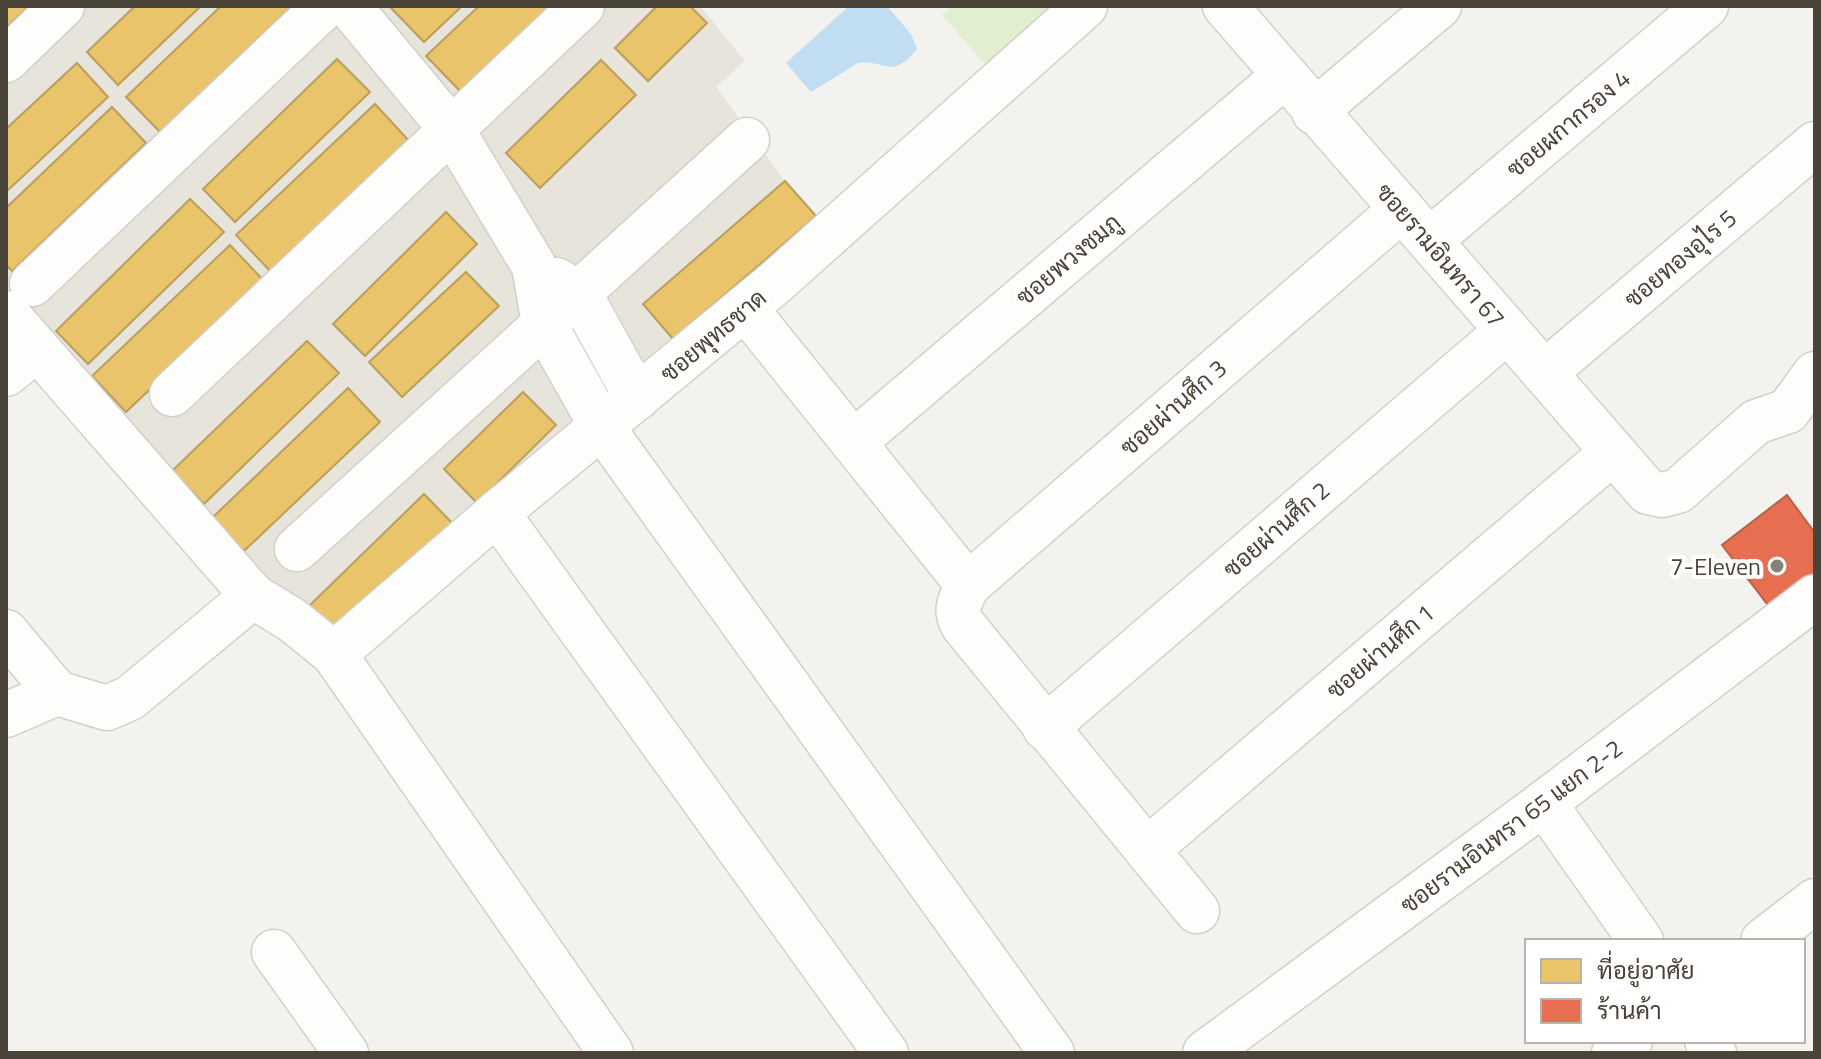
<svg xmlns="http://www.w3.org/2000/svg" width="1821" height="1059" font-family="'Titillium Web',Sarabun,sans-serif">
  <rect width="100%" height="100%" fill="#f4f2ee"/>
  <polygon fill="#e7e4dc" points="6,6 700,6 745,61 716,87 785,181 816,216 342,641 248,571 6,282"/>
  <polygon fill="#e1eecf" points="952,6 1053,6 985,64 942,15"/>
  <path fill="#c0ddf1" d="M849,6H887L911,34L917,49C891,81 885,59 858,63L811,92L786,63Z"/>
  <g fill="#e9c46a" stroke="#ba9e5b" stroke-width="2">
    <polygon points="6,6 29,6 6,28"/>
    <polygon points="135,6 201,6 118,85 87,52"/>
    <polygon points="221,6 292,6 160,132 126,97"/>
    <polygon points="393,6 462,6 424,42 391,8"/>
    <polygon points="479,6 551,6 461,92 426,56"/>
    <polygon points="657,6 690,6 707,23 648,81 615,48"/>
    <polygon points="337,59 370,92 235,222 203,189"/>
    <polygon points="601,60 636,95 540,188 506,153"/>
    <polygon points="77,63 108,97 6,192 6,129"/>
    <polygon points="375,104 410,142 272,273 236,235"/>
    <polygon points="112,107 146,143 12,271 6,265 6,208"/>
    <polygon points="785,181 816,216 673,339 643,304"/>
    <polygon points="190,199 224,232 88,364 56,331"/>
    <polygon points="446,212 477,244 365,356 333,324"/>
    <polygon points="230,245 264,281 126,412 92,376"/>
    <polygon points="466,272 499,306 402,397 369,362"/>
    <polygon points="307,341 339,373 204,504 172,471"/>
    <polygon points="348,388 380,422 244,551 212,518"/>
    <polygon points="523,392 556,425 477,503 444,469"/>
    <polygon points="424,494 457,528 342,641 308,607"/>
  </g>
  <polygon fill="#e76f51" stroke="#b8624a" stroke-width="2" points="1787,495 1815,533 1815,588 1777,617 1722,545"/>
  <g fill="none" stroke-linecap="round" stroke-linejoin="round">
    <g stroke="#d2d0cb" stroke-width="47">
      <g id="minor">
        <polyline points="349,6 452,130 534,266 544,324 602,427 1052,1053"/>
        <polyline points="1225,6 1648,492 1662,495 1678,491 1756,422 1788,411"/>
        <polyline points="6,60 62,6"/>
        <polyline points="1314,112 1439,6"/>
        <polyline points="1430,240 1706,6"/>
        <polyline points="556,280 579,293 637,398"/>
        <polyline points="32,284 325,6"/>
        <polyline points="745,308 968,585"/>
        <polyline points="6,313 253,596 130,698 107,708 57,693 6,632"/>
        <polyline points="1544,373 1815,144"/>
        <polyline points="6,374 37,349"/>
        <polyline points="172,394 582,6"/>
        <polyline points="1788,411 1815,374"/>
        <polyline points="854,442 1283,77"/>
        <polyline points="497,513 886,1053"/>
        <polyline points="297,549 747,140"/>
        <polyline points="253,596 292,620 334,654 611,1053"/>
        <polyline points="334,654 497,513 776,282 1085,6"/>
        <polyline points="6,715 57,693"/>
        <polyline points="1045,728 1507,331"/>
        <polyline points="1544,803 1641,941"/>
        <polyline points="1147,850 1613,452"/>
        <path d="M1197,911L963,625C954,609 960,601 968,585L1402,209"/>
        <polyline points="1763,941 1815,901"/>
        <polyline points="274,952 346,1053"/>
        <polyline points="1707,1041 1714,1053"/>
        <polyline points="1205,1053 1544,803 1815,597"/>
        <polyline points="1614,1053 1630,1041"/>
      </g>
    </g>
    <use href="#minor" stroke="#fdfdfc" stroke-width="44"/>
  </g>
  <circle fill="#868178" stroke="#fff" stroke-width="3" cx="1777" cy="566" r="8"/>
  <g text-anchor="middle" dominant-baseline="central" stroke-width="8" stroke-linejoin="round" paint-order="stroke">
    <g font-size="24" fill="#4b4439" stroke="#fff">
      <text transform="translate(1568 123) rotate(-40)">ซอยผกากรอง 4</text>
      <text transform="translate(1441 255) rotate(49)">ซอยรามอินทรา 67</text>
      <text transform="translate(1680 258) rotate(-40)">ซอยทองอุไร 5</text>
      <text transform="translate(1068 259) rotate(-40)">ซอยพวงชมภู</text>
      <text transform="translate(713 335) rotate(-40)">ซอยพุทธชาด</text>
      <text transform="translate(1173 407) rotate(-41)">ซอยผ่านศึก 3</text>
      <text transform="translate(1276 529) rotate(-41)">ซอยผ่านศึก 2</text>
      <text transform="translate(1380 651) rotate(-40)">ซอยผ่านศึก 1</text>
      <text transform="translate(1511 826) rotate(-37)">ซอยรามอินทรา 65 แยก 2-2</text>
    </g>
    <g font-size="24" fill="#4b4439" stroke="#fff" text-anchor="end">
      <text x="1761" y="566">7-Eleven</text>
    </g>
  </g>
  <rect width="1821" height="1059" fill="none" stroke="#4b4439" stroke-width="16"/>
  <rect x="1525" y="939" width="280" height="104" fill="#ffffff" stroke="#b7b4b0" stroke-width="2"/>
  <rect x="1541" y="959" width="40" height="24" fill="#e9c46a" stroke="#b7b4b0" stroke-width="2"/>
  <text x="1597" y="979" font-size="24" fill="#4b4439">ที่อยู่อาศัย</text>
  <rect x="1541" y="999" width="40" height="24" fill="#e76f51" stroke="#b7b4b0" stroke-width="2"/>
  <text x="1597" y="1019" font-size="24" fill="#4b4439">ร้านค้า</text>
</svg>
